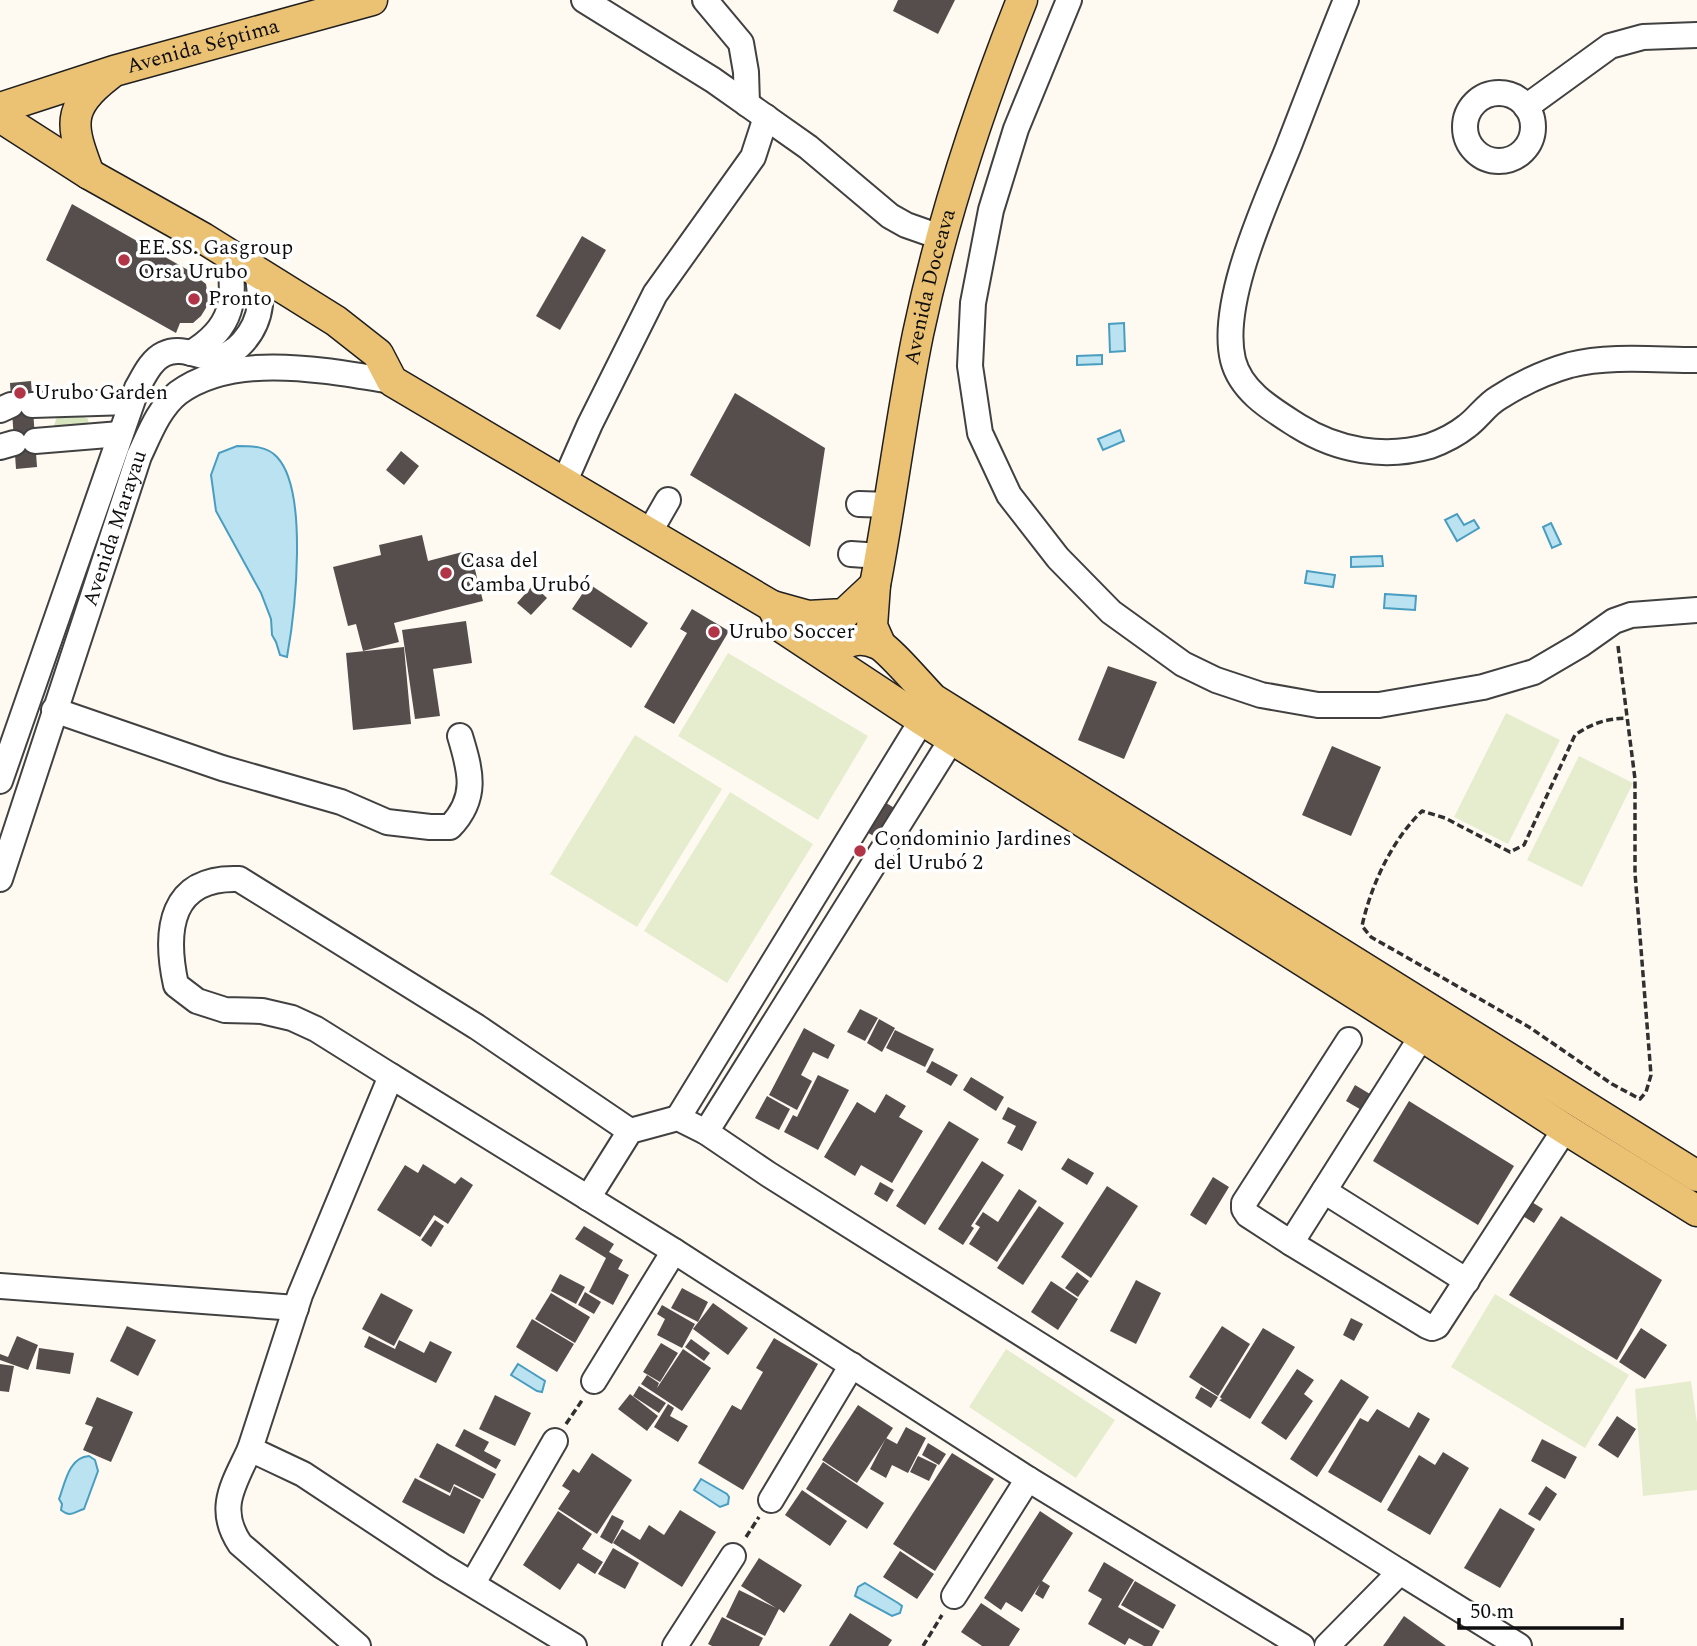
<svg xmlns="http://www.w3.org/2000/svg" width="1697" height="1646" font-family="Spectral,serif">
  <rect width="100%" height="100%" fill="#fefaf1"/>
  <polygon fill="#d6e5bd" points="57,417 84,417 88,419 89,426 53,428"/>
  <g fill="#e6edce">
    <polygon points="728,653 868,736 818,820 678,736"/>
    <polygon points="1506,713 1560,740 1508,844 1454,817"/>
    <polygon points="635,735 722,789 637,927 550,874"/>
    <polygon points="1579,756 1633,783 1582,887 1527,860"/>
    <polygon points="730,792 813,844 727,983 644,931"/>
    <polygon points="1495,1294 1629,1375 1585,1448 1451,1367"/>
    <polygon points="1006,1349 1115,1420 1076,1478 969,1407"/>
    <polygon points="1691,1381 1697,1423 1697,1490 1643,1496 1635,1389"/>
  </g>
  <g fill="#bae2f0" stroke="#489dc0" stroke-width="2">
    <polygon points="1124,323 1125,351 1110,352 1109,324"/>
    <polygon points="1102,355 1102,364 1077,365 1077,356"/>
    <polygon points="1120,430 1124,441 1103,450 1098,439"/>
    <path d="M237,446C252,446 267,446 277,457C309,491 295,613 287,657L280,655L276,642L272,635L271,619L261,593L216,511L211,475L219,453Z"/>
    <polygon points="1457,514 1464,525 1474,520 1479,528 1457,541 1445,520"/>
    <polygon points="1551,523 1561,544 1552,548 1543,527"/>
    <polygon points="1382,556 1383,566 1351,567 1351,557"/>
    <polygon points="1307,571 1335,575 1333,587 1305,583"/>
    <polygon points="1385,594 1416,596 1415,610 1384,608"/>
    <polygon points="518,1364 545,1381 542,1392 537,1391 511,1375"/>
    <path d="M89,1456L95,1460L98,1471L84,1509C74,1512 71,1518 61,1510L62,1504L59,1499C65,1483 69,1457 89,1456Z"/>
    <polygon points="701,1479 727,1494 729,1497 728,1504 720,1507 694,1490"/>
    <polygon points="865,1583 898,1603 902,1606 900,1613 892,1616 855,1596 858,1587"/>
  </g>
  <g fill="#564e4c">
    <polygon points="898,0 955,0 938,34 893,11"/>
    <polygon points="72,204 188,270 206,284 209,303 201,316 193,323 180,323 176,333 46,260"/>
    <polygon points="582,236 606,250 560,330 536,316"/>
    <polygon points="31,381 37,467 16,469 10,383"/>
    <polygon points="735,393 825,448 810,547 690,475"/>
    <polygon points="401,451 419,466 404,485 386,470"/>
    <polygon points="422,535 428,561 470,550 483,601 394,623 399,642 363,651 356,624 348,626 333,567 381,555 379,545"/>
    <polygon points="589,584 648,623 631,648 572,609"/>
    <polygon points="533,585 547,598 531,615 517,603"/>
    <polygon points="692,609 729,631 674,724 644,707 687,633 680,629"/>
    <polygon points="466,621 472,663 433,669 440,716 415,719 402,630"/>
    <polygon points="404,647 411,724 353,730 346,653"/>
    <polygon points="1108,666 1157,682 1124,759 1078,740"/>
    <polygon points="1332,746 1381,767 1351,836 1302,815"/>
    <polygon points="883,801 896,809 877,838 865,831"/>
    <polygon points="860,1009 878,1018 865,1041 847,1032"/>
    <polygon points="879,1019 895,1028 882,1052 867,1043"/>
    <polygon points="804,1028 835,1045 828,1059 813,1052 801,1075 812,1081 797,1110 769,1095"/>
    <polygon points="895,1030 934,1049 925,1067 886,1048"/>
    <polygon points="932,1061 958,1075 951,1086 926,1072"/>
    <polygon points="818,1075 849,1090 818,1150 784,1132 793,1115 797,1117"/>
    <polygon points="971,1077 1004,1097 996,1111 963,1090"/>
    <polygon points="1355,1085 1390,1106 1382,1122 1346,1101"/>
    <polygon points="886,1094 906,1106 899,1117 923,1131 892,1183 861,1165 855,1176 824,1157 857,1102 875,1113"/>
    <polygon points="767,1096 790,1109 779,1130 755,1118"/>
    <polygon points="1409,1101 1514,1166 1478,1225 1373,1161"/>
    <polygon points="1008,1107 1037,1122 1022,1151 1007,1143 1016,1126 1002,1119"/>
    <polygon points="949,1121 979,1139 925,1225 896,1206"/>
    <polygon points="1068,1158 1094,1173 1087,1185 1061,1169"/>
    <polygon points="982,1161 1004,1175 971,1226 974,1228 963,1245 938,1229"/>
    <polygon points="423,1164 455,1184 461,1177 473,1185 448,1224 434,1215 420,1237 377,1210 405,1165 418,1173"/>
    <polygon points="1213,1177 1229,1187 1206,1225 1190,1215"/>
    <polygon points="880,1182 894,1190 887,1202 874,1194"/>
    <polygon points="1107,1186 1138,1206 1091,1278 1061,1257"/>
    <polygon points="1019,1189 1037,1201 997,1262 969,1244 980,1227 975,1224 983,1212 998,1222"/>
    <polygon points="1527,1199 1543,1209 1534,1223 1518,1213"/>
    <polygon points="1039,1206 1064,1223 1023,1285 997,1268"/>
    <polygon points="1561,1216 1662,1280 1617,1360 1509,1295"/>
    <polygon points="435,1220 444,1226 431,1247 421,1240"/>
    <polygon points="584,1226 614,1244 609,1252 623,1260 618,1269 629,1275 613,1305 589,1292 606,1258 575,1239"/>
    <polygon points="1077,1272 1089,1281 1078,1297 1065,1288"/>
    <polygon points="560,1274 585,1287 576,1304 551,1291"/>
    <polygon points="1136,1280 1161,1293 1136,1344 1110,1331"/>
    <polygon points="1051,1281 1078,1299 1058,1330 1031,1312"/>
    <polygon points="682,1288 708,1302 698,1322 671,1308"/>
    <polygon points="585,1292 601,1302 594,1314 578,1305"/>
    <polygon points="381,1293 413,1310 394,1346 362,1329"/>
    <polygon points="551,1293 590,1317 575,1343 535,1319"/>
    <polygon points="713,1303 748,1328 728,1355 693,1329"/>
    <polygon points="662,1305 695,1324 682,1348 657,1335 665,1319 657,1314"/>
    <polygon points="1351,1318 1363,1324 1354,1341 1343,1335"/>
    <polygon points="532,1319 574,1344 557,1372 516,1347"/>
    <polygon points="127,1326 156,1340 138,1376 110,1361"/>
    <polygon points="1222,1326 1250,1344 1218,1396 1189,1377"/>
    <polygon points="1263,1328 1295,1347 1250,1419 1219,1400 1222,1399 1220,1397"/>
    <polygon points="1641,1328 1667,1345 1645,1379 1619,1362"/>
    <polygon points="17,1336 38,1345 28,1370 0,1360 0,1354 8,1357"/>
    <polygon points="369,1336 395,1349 399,1340 424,1353 430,1341 452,1352 436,1383 364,1347"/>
    <polygon points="774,1338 818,1364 743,1490 698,1463 732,1405 741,1410 763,1372 756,1368"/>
    <polygon points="691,1339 710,1353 704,1361 685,1347"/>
    <polygon points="661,1343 678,1353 660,1382 643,1372"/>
    <polygon points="39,1348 74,1353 70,1374 36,1369"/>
    <polygon points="683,1349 711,1368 682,1411 641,1384 647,1375 659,1383 657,1388"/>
    <polygon points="0,1364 14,1366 9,1392 0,1391"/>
    <polygon points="1297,1369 1314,1380 1304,1394 1313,1401 1286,1440 1261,1423"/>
    <polygon points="1341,1379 1369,1397 1317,1477 1290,1459"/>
    <polygon points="639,1386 666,1403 659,1413 633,1396"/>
    <polygon points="1201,1387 1218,1397 1211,1408 1195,1398"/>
    <polygon points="630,1394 658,1416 647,1431 618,1409"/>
    <polygon points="495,1395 531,1413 515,1446 479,1429"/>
    <polygon points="97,1397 133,1412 111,1462 83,1450 93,1427 85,1424"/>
    <polygon points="668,1404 674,1408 670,1416 688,1426 678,1442 654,1427"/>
    <polygon points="858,1405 893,1428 857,1483 822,1460"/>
    <polygon points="1377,1409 1409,1428 1418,1412 1430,1419 1381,1503 1328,1472 1360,1418 1368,1422"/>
    <polygon points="1617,1416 1636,1429 1618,1458 1598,1445"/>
    <polygon points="906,1427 926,1438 908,1473 892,1465 886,1478 870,1469 886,1438 897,1444"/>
    <polygon points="464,1429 489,1442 484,1451 501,1460 496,1469 455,1446"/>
    <polygon points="1542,1439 1577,1457 1565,1479 1531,1461"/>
    <polygon points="437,1443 496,1474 483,1499 454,1484 450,1493 419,1477"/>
    <polygon points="928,1443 946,1454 939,1465 922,1455"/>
    <polygon points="1443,1452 1469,1468 1430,1535 1387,1510 1419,1455 1435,1465"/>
    <polygon points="592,1453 632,1480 597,1534 558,1509 570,1491 562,1486 573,1469 579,1473"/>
    <polygon points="952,1453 994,1479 935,1571 893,1544"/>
    <polygon points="918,1456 937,1465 929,1481 910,1472"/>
    <polygon points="823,1462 884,1503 867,1529 806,1489"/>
    <polygon points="415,1478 450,1496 454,1486 481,1500 464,1534 402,1502"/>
    <polygon points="1546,1486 1557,1494 1540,1521 1528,1514"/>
    <polygon points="802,1490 847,1521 830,1546 785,1515"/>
    <polygon points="1500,1508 1535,1529 1500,1588 1464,1568"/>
    <polygon points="680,1510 716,1532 682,1587 613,1543 622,1529 640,1540 649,1525 664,1535"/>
    <polygon points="558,1511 592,1534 582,1549 603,1562 595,1574 578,1563 560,1590 523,1565"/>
    <polygon points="1040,1511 1073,1533 1042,1581 1050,1586 1043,1599 1035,1594 1040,1584 1022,1612 1006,1602 1001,1610 984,1598"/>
    <polygon points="612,1515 624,1521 612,1544 600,1537"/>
    <polygon points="613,1548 639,1563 625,1589 598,1574"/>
    <polygon points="900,1551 934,1574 917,1599 883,1577"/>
    <polygon points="759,1558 802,1585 784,1613 779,1609 765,1636 726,1617 739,1590 776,1608 741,1586"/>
    <polygon points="1104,1562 1134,1580 1118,1607 1160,1631 1152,1646 1144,1646 1129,1638 1125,1645 1088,1624 1102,1599 1088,1591"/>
    <polygon points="1135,1581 1176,1605 1163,1629 1121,1605"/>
    <polygon points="981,1603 1020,1629 1009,1646 982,1646 961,1632"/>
    <polygon points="850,1613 892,1640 888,1646 829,1646"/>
    <polygon points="1404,1616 1446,1646 1383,1646"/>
    <polygon points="722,1617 763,1638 759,1646 712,1646 708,1644"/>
  </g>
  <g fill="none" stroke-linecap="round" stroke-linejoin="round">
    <g stroke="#414141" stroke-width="28">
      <g id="minor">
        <polyline points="584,0 713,80 808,147 890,216 906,225 943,238"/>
        <polyline points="705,0 741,43 746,72 747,104"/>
        <polyline points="1069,0 1016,129 991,210 973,303 970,366 980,433 1009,495 1058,558 1111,612 1183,664 1216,680 1261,695 1318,705 1379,705 1483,687 1534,672 1580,645 1614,621 1631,615 1697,610"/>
        <path d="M1346,0C1326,49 1307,99 1288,148C1266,203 1219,302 1233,360C1241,392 1273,410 1298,426C1338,451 1385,459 1430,446C1441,442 1457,434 1467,426C1478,418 1486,405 1498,398C1520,384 1545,372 1570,365C1610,355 1656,360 1697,360"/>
        <circle cx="1499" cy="127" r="34"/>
        <polyline points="1526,107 1610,46 1643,37 1697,35"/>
        <path d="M191,353C233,328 237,299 228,254"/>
        <polyline points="32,405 130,402"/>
        <polyline points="0,410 11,405"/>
        <polyline points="35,441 120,434"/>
        <polyline points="0,447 14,443"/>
        <polyline points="564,483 590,424 655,294 753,157 766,117"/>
        <polyline points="859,504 890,505"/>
        <polyline points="649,533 668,500"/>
        <polyline points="851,554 880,556"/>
        <path d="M54,710L222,768L341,802L387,822L430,827H450C478,798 471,772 460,736"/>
        <path d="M0,781L137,388C144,376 151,360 164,354C178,347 193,354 207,357C235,362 257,330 260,305C261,294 258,283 258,272"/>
        <path id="s1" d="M0,879L139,456C149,435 159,408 178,393C235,351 328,371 392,381"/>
        <polyline points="1422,1036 1291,1243 1427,1326 1432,1328 1437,1326 1565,1129"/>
        <path d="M391,1076L316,1029L292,1018L262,1011L225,1010L197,1001L176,985C164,930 170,876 239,879L477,1027L630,1131"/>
        <polyline points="678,1118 922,720"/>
        <polyline points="706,1132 952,739"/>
        <polyline points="1324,1191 1467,1281"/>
        <polyline points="588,1198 630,1131 678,1118 706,1132 768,1174 1400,1572"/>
        <polyline points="1291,1243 1248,1215 1244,1209 1244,1203 1349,1040"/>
        <polyline points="0,1286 296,1308"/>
        <polyline points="594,1381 674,1251"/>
        <path d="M250,1449C234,1484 216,1508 240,1544L358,1646"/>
        <polyline points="771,1500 852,1365"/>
        <polyline points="473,1583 555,1441"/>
        <polyline points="954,1596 1028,1479"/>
        <polyline points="574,1646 442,1566 303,1474 250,1449 300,1295 391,1076 674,1251 1028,1479 1302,1646"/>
        <polyline points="675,1646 733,1556"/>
        <polyline points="1327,1646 1400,1572 1519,1646"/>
      </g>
    </g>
    <g stroke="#1f1f1f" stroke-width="33">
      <g id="major">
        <path id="s2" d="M0,108L114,71L372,0"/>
        <polyline points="0,117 89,174 203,238 336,321 378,354 392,381 772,606 783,628 922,720 1422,1036 1565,1129 1697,1211"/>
        <path d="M89,174C71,126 65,109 109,75"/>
        <polyline points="772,606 808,616 844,614 875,585"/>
        <path id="s3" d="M880,644L872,626L875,585C891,502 901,417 918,334C942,220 979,108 1022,0"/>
        <path d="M829,658C840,641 859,635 878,644C889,649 922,688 933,699L1697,1176"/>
      </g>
    </g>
    <g stroke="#303030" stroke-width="3.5" stroke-dasharray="7 3.5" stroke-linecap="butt">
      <path d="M1618,646L1635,779V873L1651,1075L1646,1092L1640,1099L1612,1084L1529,1027L1371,937L1362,926C1371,885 1392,840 1422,811L1445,818L1510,852L1524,845L1575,735C1592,723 1606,719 1627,718"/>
      <polyline points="566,1424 583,1399"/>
      <polyline points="746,1537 759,1517"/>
      <polyline points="923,1646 942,1615"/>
    </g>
    <use href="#minor" stroke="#fff" stroke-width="24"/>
    <use href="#major" stroke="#ebc174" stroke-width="30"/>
  </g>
  <g fill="#b13447" stroke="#fff" stroke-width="2.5">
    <circle cx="124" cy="260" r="7"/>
    <circle cx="194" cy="299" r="7"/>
    <circle cx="20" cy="393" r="7"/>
    <circle cx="446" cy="573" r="7"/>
    <circle cx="714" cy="632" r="7"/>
    <circle cx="860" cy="851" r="7"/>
  </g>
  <g text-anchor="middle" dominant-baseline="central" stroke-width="7" stroke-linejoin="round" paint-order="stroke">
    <g font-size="21" fill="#0e0e0e" stroke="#fff">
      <text stroke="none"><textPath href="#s2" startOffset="212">Avenida Séptima</textPath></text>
      <text stroke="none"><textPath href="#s3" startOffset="364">Avenida Doceava</textPath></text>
      <text stroke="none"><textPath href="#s1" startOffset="369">Avenida Marayau</textPath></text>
    </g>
    <g font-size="21" fill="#0e0e0e" stroke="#fff" text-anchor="start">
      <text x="138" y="248">EE.SS. Gasgroup<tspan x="138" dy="24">Orsa Urubo</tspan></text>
      <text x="208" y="299">Pronto</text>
      <text x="34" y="393">Urubo Garden</text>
      <text x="460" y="561">Casa del<tspan x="460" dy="24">Camba Urubó</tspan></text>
      <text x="728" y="632">Urubo Soccer</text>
      <text x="874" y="839">Condominio Jardines<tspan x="874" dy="24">del Urubó 2</tspan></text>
    </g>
  </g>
  <path d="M1459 1618v10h163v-10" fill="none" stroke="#0e0e0e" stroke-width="3.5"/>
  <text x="1470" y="1618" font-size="21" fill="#0e0e0e" stroke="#ffffff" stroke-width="5" paint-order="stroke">50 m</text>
</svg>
